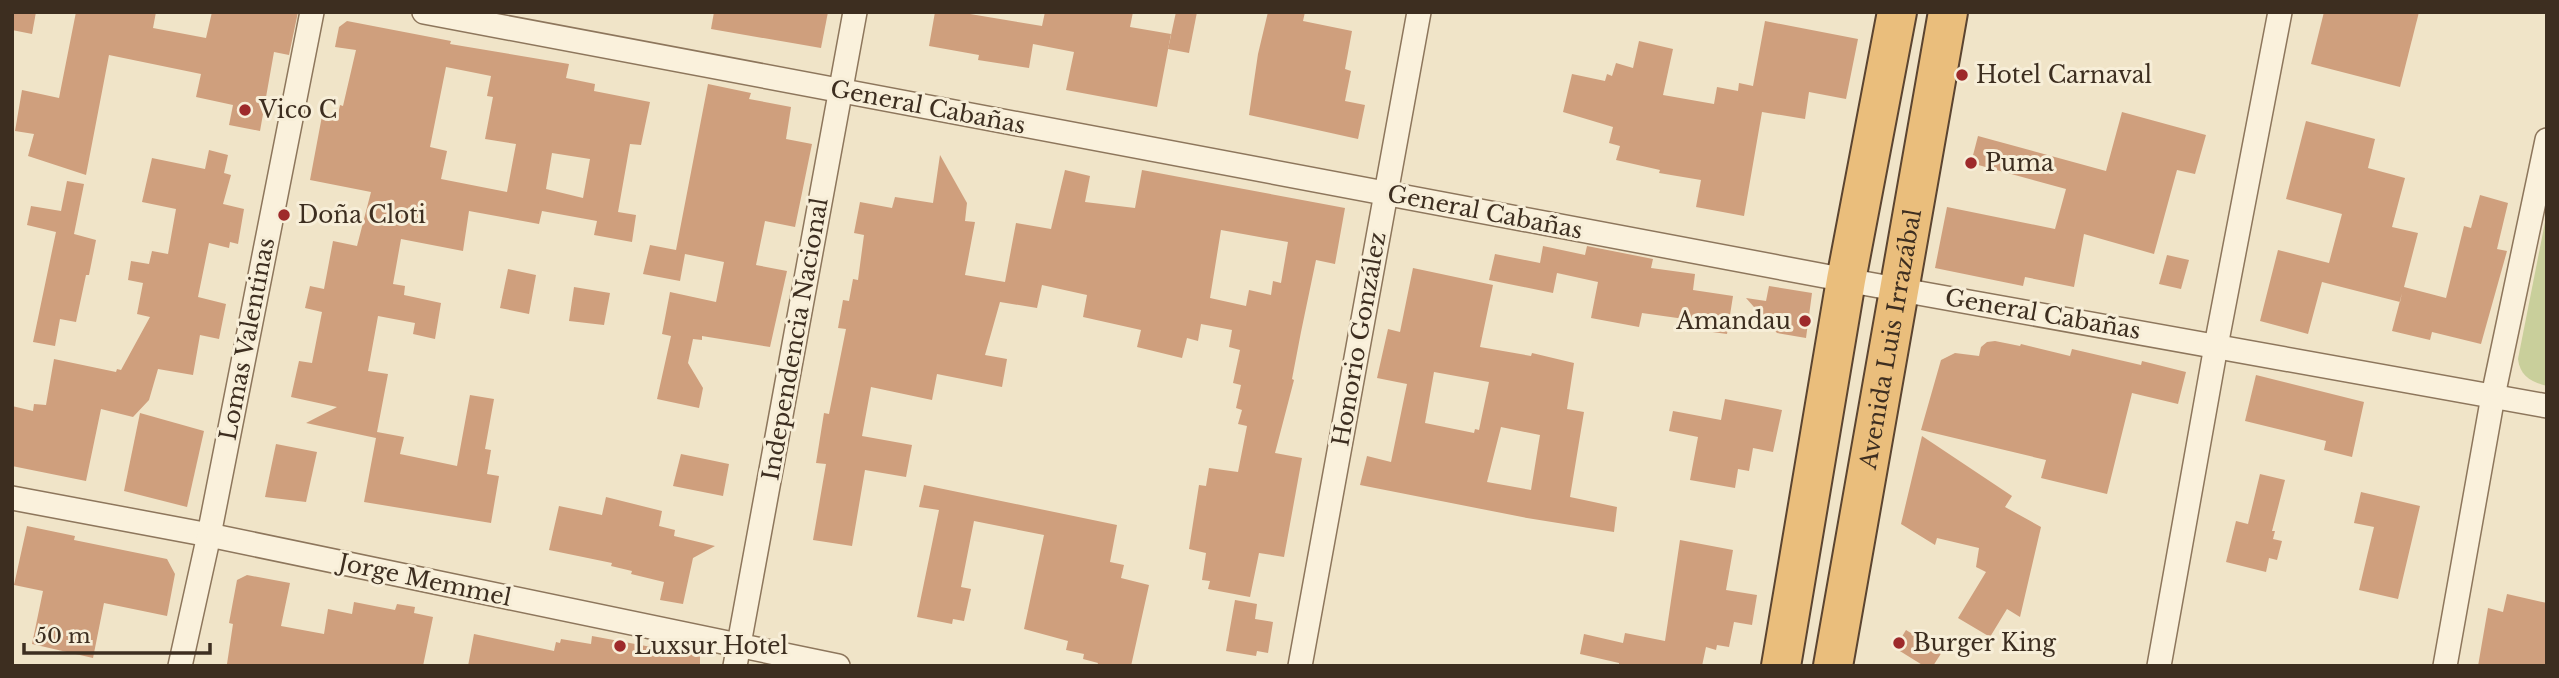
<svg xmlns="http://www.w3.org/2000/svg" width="2559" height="678" font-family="'Libre Baskerville',serif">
  <rect width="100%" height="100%" fill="#f0e4c8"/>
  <path fill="#c9cf9b" d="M2547,212V386C2531,382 2520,376 2518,359Z"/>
  <g fill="#cf9f7d" fill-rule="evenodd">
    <polygon points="12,12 36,12 32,34 12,30"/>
    <polygon points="76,12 156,12 153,28 206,38 212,12 298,12 289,55 274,52 260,131 229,125 233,105 196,97 201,74 109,55 86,175 28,156 34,134 15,131 22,90 59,98"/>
    <polygon points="714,12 828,12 821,48 711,29"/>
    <polygon points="935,12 958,12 1042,26 1045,12 1133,12 1130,27 1171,34 1157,107 1066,90 1074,52 1033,44 1029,68 978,60 979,55 929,46"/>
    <polygon points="1176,12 1197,12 1189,53 1168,49"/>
    <polygon points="1268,12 1305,12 1303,21 1352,31 1345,69 1351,71 1345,101 1365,105 1358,139 1249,115 1258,54"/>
    <polygon points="2324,12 2419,12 2400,87 2311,64"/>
    <path d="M347,21L451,41L450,44L569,64L566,78L595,84L594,91L650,102L641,145L630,144L618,212L636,215L632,242L594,235L597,221L542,211L539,224L469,211L463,251L401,239L393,284L405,286L404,295L441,303L435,339L413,334L415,323L378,316L368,371L388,374L377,432L404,437L400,454L457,466L470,395L494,399L485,449L491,450L487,474L499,476L491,523L364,502L376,438L306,423L337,407L291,397L299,361L312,363L322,312L305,308L310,286L324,289L333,241L357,246L371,192L310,180L322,116L337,119L340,105L343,106L356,50L335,47L339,27ZM446,67L491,76L487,96L493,97L485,139L516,144L507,192L441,179L447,151L430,147ZM552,153L590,159L583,198L546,189Z"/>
    <polygon points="1765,21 1858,39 1846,99 1809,92 1805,119 1762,112 1744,216 1696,207 1701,180 1659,173 1660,170 1616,160 1620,146 1609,143 1613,127 1563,112 1572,74 1605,81 1607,74 1612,76 1616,63 1633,68 1639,41 1673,49 1663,95 1714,104 1717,87 1738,91 1739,83 1753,86"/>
    <polygon points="708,84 751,93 749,99 791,107 786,139 812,144 795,227 765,221 756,265 787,271 770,347 702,336 702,340 693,339 688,363 703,388 699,408 657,399 671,336 662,334 670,292 716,302 724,262 685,254 680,281 643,274 650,245 676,250"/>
    <polygon points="2122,112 2206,135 2195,174 2177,170 2154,254 2084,234 2074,287 2025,277 2023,286 1935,268 1947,207 2055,229 2066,189 1971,163 1978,136 2106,171"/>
    <polygon points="2306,121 2375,139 2368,168 2405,178 2392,227 2418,233 2404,287 2446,298 2464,226 2471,228 2480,195 2508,203 2497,249 2507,251 2481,344 2432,332 2430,340 2392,331 2402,293 2400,302 2322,282 2308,334 2260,321 2278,250 2329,263 2342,214 2286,199"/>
    <polygon points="209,150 228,155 224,173 231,175 223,204 244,209 238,244 230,242 229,248 209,243 198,297 226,304 219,339 200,335 193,375 158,369 149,400 133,417 101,409 86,481 12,466 12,406 33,411 34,404 46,405 54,359 116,372 117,369 121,370 150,317 137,314 143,283 128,280 131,261 149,264 152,251 168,254 176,209 142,202 152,158 205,169"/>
    <path d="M940,155L967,203L965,221L975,222L965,275L1005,282L1016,223L1051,229L1065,170L1090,176L1085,202L1135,208L1142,170L1345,208L1335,264L1316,260L1301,332L1292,379L1294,380L1275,453L1302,458L1284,557L1259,553L1250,597L1208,589L1210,581L1202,580L1206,553L1189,549L1199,485L1206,486L1209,468L1238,472L1247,426L1238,424L1242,410L1236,408L1241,385L1233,383L1240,350L1229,347L1232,330L1201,324L1198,341L1187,338L1182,358L1137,347L1141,330L1083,317L1087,295L1042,285L1037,308L1000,302L985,355L1007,359L1002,387L937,374L932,400L871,387L862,436L912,445L906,477L865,470L852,546L813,540L826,464L816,463L824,413L829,414L846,329L838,328L843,300L849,301L853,279L858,280L864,235L854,233L860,202L892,208L895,197L933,203ZM1221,230L1288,242L1281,283L1273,281L1271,295L1249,290L1246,306L1210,298Z"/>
    <polygon points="67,181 84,184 74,234 96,240 89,275 86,275 76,322 60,319 55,346 33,342 56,232 27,225 31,206 61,211"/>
    <polygon points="1543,246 1585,255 1587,246 1653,259 1651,268 1695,274 1693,290 1733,296 1727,334 1705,331 1706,322 1642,313 1639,327 1591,318 1598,282 1557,273 1553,293 1489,280 1495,254 1540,263"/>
    <polygon points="2167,255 2189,260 2181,289 2159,284"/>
    <path d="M1413,268L1493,285L1480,347L1531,356L1532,353L1574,363L1567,409L1584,412L1570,497L1617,507L1614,532L1527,518L1360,485L1367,456L1391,462L1407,384L1377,378L1388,329L1400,332ZM1434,372L1489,382L1479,430L1475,429L1474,433L1425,423ZM1501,427L1540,435L1531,490L1487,482Z"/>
    <polygon points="508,269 536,275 529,314 500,308"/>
    <polygon points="1769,286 1812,293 1806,338 1777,333 1746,298 1766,301"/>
    <polygon points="574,287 610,293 604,325 569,321"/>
    <polygon points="1995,341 2020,346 2021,344 2070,356 2072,349 2141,365 2142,361 2186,372 2178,404 2132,393 2107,494 2041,478 2046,460 1921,430 1941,360 1955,353 1979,356 1981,347 1987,342"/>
    <polygon points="2256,375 2364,402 2352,457 2324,450 2326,441 2245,421"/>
    <polygon points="1725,399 1782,410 1773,452 1753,448 1749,471 1738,469 1735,488 1690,480 1698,437 1669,431 1673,411 1721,420"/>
    <polygon points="140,413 204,431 187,507 124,491"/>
    <polygon points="1922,436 2012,496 2005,507 2041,527 2020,617 2007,609 1990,637 1958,618 1986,572 1976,567 1979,548 1937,538 1935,545 1901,524"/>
    <polygon points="276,444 317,452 306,502 265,497"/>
    <polygon points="681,454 729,464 723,496 673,486"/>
    <polygon points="2260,474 2285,480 2272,531 2275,531 2273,539 2282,541 2277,560 2269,558 2266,572 2226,562 2236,521 2248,524"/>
    <polygon points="924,485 1117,525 1110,562 1124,565 1121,578 1149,585 1131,666 1097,666 1098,663 1083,659 1084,654 1066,650 1068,641 1024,629 1044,535 974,521 961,587 971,589 964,621 953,619 952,624 917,617 939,510 919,507"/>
    <polygon points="2361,492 2420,506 2398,599 2359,590 2374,527 2354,523"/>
    <polygon points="606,497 662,511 659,526 675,530 674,536 715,546 693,558 683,604 660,600 664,582 631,574 632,571 611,566 612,563 549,550 559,506 602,515"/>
    <polygon points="27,526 75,536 74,540 167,559 175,574 167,616 104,603 93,658 32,644 43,591 14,585"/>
    <polygon points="1680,540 1733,550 1726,590 1757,595 1752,625 1734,622 1729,647 1717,645 1716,650 1706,647 1702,666 1619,666 1619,663 1580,654 1584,634 1623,643 1625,633 1665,641"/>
    <polygon points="247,575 290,583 281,626 324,634 328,609 352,614 354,602 395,610 397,604 415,607 414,613 433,617 423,666 239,666 227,664 233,624 229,623 237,580"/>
    <polygon points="2507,594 2547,603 2547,666 2478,666 2488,608 2503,612"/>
    <polygon points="1235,600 1257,604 1255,619 1273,622 1268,653 1257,651 1256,656 1226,651"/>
    <polygon points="1906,630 1942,652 1933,666 1924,666 1895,648"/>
    <polygon points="474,634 554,651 556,642 560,643 561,639 591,644 592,636 700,656 700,666 468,666"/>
  </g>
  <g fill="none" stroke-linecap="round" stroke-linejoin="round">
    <g stroke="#8d765c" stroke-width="26">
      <g id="minor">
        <polyline points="424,12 1846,280 2547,406"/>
        <polyline points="12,498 209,535 838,666"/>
        <polyline points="180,666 209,535 312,12"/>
        <polyline points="735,666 855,12"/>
        <polyline points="1300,666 1419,12"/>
        <polyline points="2159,666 2216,346 2280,12"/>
        <polyline points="2445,666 2493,396 2547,140"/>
      </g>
    </g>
    <g stroke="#5b4430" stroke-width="42">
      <g id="trunk">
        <polyline points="1781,666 1846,280 1897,12"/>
        <path id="s1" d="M1833,666L1948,12"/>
      </g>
    </g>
    <use href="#minor" stroke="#faf1dc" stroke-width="23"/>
    <use href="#trunk" stroke="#eabe7c" stroke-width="38"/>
  </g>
  <g fill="#9e2a2b" stroke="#f7eed8" stroke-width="2.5">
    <circle cx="1962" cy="75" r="7"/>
    <circle cx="245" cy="110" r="7"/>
    <circle cx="1971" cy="163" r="7"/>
    <circle cx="284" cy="215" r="7"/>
    <circle cx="1805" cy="321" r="7"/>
    <circle cx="1899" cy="643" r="7"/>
    <circle cx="620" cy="646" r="7"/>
  </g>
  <g text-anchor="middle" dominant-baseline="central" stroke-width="6" stroke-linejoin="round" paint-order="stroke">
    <g font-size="23" fill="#3d2e20" stroke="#f7eed8" text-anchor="start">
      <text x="1976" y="75">Hotel Carnaval</text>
      <text x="259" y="110">Vico C</text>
      <text x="1985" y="163">Puma</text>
      <text x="298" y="215">Doña Cloti</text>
      <text x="1791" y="321" text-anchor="end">Amandau</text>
      <text x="1913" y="643">Burger King</text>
      <text x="634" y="646">Luxsur Hotel</text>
    </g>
    <g font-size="23" fill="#3d2e20" stroke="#f7eed8">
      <text transform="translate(928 107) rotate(11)">General Cabañas</text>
      <text transform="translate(1485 212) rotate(11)">General Cabañas</text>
      <text transform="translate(2043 314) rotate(10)">General Cabañas</text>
      <text transform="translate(247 339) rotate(-79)">Lomas Valentinas</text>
      <text transform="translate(795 339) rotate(-80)">Independencia Nacional</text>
      <text transform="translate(1359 339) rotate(-80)">Honorio González</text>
      <text stroke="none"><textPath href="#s1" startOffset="332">Avenida Luis Irrazábal</textPath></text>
      <text transform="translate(425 580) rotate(12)">Jorge Memmel</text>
    </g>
  </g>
  <rect width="2559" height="678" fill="none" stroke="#3d2e20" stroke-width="28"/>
  <path d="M24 643v10h186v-10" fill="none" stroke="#3d2e20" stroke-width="3.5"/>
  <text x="35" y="643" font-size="21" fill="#3d2e20" stroke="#f7eed8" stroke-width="5" paint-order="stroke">50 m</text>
</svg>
